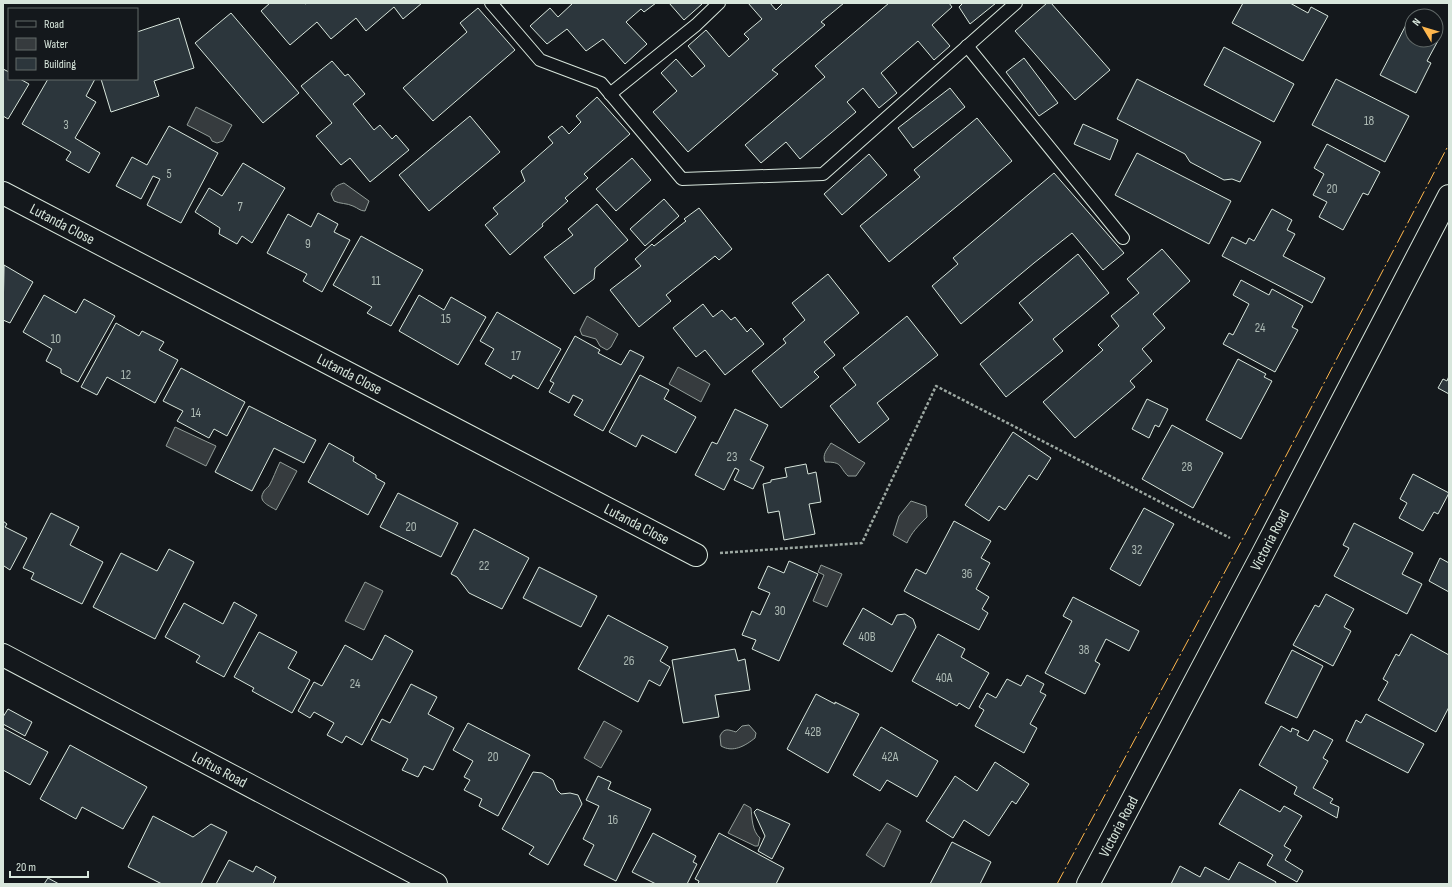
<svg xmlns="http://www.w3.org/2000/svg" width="1452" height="887" font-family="'Sofia Sans Condensed',sans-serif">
  <rect width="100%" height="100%" fill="#14181c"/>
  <g fill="#363b3e" stroke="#939e99">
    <polygon points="196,107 232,125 223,141 217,143 212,141 210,137 187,125"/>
    <path d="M344,183L369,201L365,211C360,211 358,208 353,206C347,203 340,204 334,201L331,194C334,187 337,185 344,183Z"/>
    <polygon points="587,316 618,334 611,347 607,350 600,346 596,339 582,335 580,330"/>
    <polygon points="678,367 710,384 701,402 669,384"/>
    <polygon points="175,427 216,446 206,466 166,446"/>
    <path d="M831,443L865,463L856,476H848C838,466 843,462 825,462C822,454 827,450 831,443Z"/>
    <path d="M280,462L297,471L276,510C270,506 258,502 263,493C264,490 267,488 269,486C273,479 276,470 280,462Z"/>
    <path d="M911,501L926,506L927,517C919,525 911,533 907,543L893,535L899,516Z"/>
    <polygon points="821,565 842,574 827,607 813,601 824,575 818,572"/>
    <polygon points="365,582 383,591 364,630 345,621"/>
    <polygon points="604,721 622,731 601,768 584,758"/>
    <path d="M749,725L756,733L755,738C745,746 733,753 721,746L720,736C724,727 729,730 736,732L742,726Z"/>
    <path d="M744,804L751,808C752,818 752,831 760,838L758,846H755L728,833Z"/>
    <polygon points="887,823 901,831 884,867 866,855"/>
  </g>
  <g fill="#2c363c" stroke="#d8e6dc">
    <polygon points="270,3 304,3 305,4 307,3 422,3 403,19 394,7 366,31 356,18 331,39 317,22 290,45 261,11"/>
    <polygon points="573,3 656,3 644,12 641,9 626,22 647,44 625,64 603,39 586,51 567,29 547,44 530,26 550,8 558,17"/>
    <polygon points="669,3 701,3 702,4 684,20"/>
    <polygon points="748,3 770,3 776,10 783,3 844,3 821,22 825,25 772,70 778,74 688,152 653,112 677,91 661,73 676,59 692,77 705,66 688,46 706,30 729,57 749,39 744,34 762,19"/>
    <polygon points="889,3 949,3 952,7 932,25 950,46 934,60 918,41 881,73 897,93 879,108 863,88 847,102 856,112 800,159 786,142 761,163 745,145 825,77 815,66"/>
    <polygon points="963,3 996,3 970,24 959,7"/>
    <polygon points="1047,3 1051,3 1110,70 1075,100 1015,31"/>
    <polygon points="1243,3 1290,3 1308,13 1311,7 1328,16 1303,61 1232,23"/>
    <polygon points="478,8 515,50 433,121 403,88 467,32 460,23"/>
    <polygon points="231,13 299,93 263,123 195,43"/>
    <polygon points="179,18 194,68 154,81 159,96 111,112 101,79 137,79 137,32"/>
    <polygon points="1408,21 1412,23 1412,40 1436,40 1436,35 1440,37 1427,61 1431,63 1416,93 1380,75"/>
    <polygon points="1224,47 1294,84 1274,122 1204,85"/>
    <polygon points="1024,58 1058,103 1039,116 1006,72"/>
    <polygon points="332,61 345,76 348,74 365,94 353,104 374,130 380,125 392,139 396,135 409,150 370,182 350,158 341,165 316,136 332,123 301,86"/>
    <polygon points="3,69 9,72 9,79 20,79 29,84 8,119 3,116"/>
    <polygon points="48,79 95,79 86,96 96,102 75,138 100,153 89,173 66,160 71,152 22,124"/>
    <polygon points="1137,79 1261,142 1240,182 1232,179 1224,180 1190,162 1185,154 1117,119"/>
    <polygon points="1336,79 1409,116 1385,162 1312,125"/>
    <polygon points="950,88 965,107 913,148 898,128"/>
    <polygon points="597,97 630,134 584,174 588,178 565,198 568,201 542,224 543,226 510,255 485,225 498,214 493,208 525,181 521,171 553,143 548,137 562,126 569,134 581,122 576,116"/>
    <polygon points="470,116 500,152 429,211 399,175"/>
    <polygon points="977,118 1012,161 889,262 860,226 920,177 914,170"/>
    <polygon points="1083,124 1118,140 1110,160 1074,144"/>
    <polygon points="169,126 218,153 181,223 147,205 160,179 153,176 141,199 116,186 132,157 147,165"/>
    <polygon points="1327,144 1380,172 1368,195 1363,193 1343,230 1319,217 1327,202 1313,195 1324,174 1314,168"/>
    <polygon points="1137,153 1231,201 1209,244 1115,195"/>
    <polygon points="869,154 887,175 842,215 824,194"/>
    <polygon points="632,158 651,180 616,211 596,189"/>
    <polygon points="243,163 285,188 252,243 242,236 237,244 219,234 220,228 195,212 209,188 222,196"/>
    <polygon points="1054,173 1124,253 1103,270 1072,233 1034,263 961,324 932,286 958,264 953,258"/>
    <polygon points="664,199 679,216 645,246 630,229"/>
    <polygon points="597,204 628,240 595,268 594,279 574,294 544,257 573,235 568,229"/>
    <polygon points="699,208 732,249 719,260 715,256 666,295 671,301 639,327 610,290 641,266 635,259 652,244 654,246 686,221 684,219"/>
    <polygon points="1272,209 1292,220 1287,230 1295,234 1283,256 1325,278 1312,303 1222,256 1232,237 1246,244 1249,238 1254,241"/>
    <polygon points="318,213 338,224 334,232 350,240 322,292 303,281 307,274 267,253 288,214 311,227"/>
    <polygon points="361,236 423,270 391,326 367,313 372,307 333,285"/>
    <polygon points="1162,249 1190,281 1153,314 1165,328 1142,349 1152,361 1130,381 1135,387 1075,438 1043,402 1103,350 1098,345 1119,326 1111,316 1139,293 1127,279"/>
    <polygon points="1078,254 1109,293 1053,339 1063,351 1006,397 980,364 1033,320 1019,303"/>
    <polygon points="4,265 33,282 10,323 3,320"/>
    <polygon points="828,274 859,313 824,342 835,355 814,372 819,377 781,408 752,371 786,343 783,339 805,320 792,303"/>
    <polygon points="1241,280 1269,295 1272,289 1303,306 1292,327 1298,330 1275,372 1223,344 1229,333 1233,335 1249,304 1233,295"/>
    <polygon points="44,295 76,313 84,299 115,316 78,382 61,373 61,369 46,361 52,349 23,332"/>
    <polygon points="419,295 444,310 451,297 486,317 458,365 399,331"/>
    <polygon points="703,304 713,317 722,310 731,320 735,317 747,332 751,328 764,344 725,375 705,350 696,357 673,328"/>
    <polygon points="497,312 561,349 538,389 513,375 511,379 485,364 494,349 480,341"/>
    <polygon points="907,316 938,355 877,403 889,419 859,443 830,406 856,385 843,368"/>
    <polygon points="116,323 139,336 142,331 164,342 159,350 178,360 155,403 107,377 97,395 81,387"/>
    <polygon points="575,336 600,350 598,353 621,365 630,350 644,357 603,431 574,415 583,400 573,395 569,403 549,392 554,383 550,381"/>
    <polygon points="1238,359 1266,374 1264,377 1272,381 1241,439 1206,420"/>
    <polygon points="181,368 245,402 227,436 214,429 209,438 177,421 183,411 163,401"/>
    <polygon points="640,375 669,390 664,399 696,417 676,453 642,435 636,447 609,432"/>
    <polygon points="1449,376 1449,394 1438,388 1443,379 1447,381"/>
    <polygon points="1147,399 1168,409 1159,427 1155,425 1149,438 1132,429"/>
    <polygon points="249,406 316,440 304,463 274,448 252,491 215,472"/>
    <polygon points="735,409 768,425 750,460 764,467 753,489 734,480 739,470 735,468 724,490 695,475 712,442 717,444"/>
    <polygon points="1172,425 1223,453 1193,508 1142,479"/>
    <polygon points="1013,432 1051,458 1037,480 1029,475 1005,510 999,506 989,521 965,505"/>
    <polygon points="329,443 354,457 353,461 376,475 376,478 385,483 368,515 308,482"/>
    <polygon points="806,464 808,474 816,472 821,502 809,504 815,534 784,540 779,511 768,513 763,484 771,482 771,480 787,477 785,468"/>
    <polygon points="1413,474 1449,493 1438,514 1434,512 1423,531 1399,518 1407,503 1400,499"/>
    <polygon points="398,493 458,523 441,557 380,527"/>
    <polygon points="1144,508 1174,524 1140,586 1110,569"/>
    <polygon points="51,513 79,527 70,545 103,562 82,604 31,579 34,573 23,568"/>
    <polygon points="3,521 7,524 5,527 27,538 10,570 4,566 3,567"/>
    <polygon points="954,521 991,541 981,558 990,563 976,589 989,597 982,609 988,613 979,630 904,591 916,569 926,574"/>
    <polygon points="1354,523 1413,553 1402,574 1422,584 1407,614 1334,576 1349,548 1343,545"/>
    <polygon points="474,529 529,558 502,609 469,593 457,577 451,574"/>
    <polygon points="169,549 194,562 155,639 93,607 121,553 157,571"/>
    <polygon points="1440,558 1449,563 1449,592 1429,581"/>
    <polygon points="789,561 818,574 779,661 752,649 756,640 742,635 752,611 760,615 770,593 758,588 768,566 784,573"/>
    <polygon points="539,567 597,596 581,627 523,598"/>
    <polygon points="1326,594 1354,609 1344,627 1351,631 1333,666 1293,645 1315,605 1319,607"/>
    <polygon points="1073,597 1139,631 1129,651 1106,639 1095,661 1100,664 1085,694 1045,673 1072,621 1063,616"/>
    <polygon points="234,602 257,615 224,677 196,662 200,656 165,637 184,603 223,624"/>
    <polygon points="863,608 892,625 897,615 905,614 913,619 916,627 892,672 843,644"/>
    <polygon points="608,615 668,647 660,661 670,667 660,686 649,680 638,702 578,669"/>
    <polygon points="259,632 297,652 288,668 310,680 292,713 252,691 254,688 234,677"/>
    <polygon points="938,634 965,649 961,657 989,673 969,709 959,703 957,706 912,681"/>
    <polygon points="1411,634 1449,655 1449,707 1436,732 1378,700 1388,682 1383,679 1396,654 1399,656"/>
    <polygon points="385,635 413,651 362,745 346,736 342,743 327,735 334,723 314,712 310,718 298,711 314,682 322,686 345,645 372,660"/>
    <polygon points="735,649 738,661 745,659 750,690 715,695 719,717 683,723 672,660"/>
    <polygon points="1292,650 1323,666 1297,718 1265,703"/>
    <polygon points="1027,675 1044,684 1040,692 1046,695 1030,724 1037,728 1024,753 975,726 984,710 979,707 987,693 996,698 1007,679 1021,686"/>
    <polygon points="411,684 437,697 428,714 454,728 433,770 424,766 418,777 402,770 408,759 371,740 382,719 390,723"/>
    <polygon points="816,694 835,704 835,702 859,714 828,773 787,749"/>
    <polygon points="8,709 32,722 25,736 3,724 3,717"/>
    <polygon points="1366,714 1424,744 1408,773 1346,741 1356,720 1361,723"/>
    <polygon points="468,723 530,755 498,816 479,806 482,799 464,790 470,780 464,777 473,761 453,750"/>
    <polygon points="1281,726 1291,732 1292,728 1299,731 1297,735 1308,741 1314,730 1333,740 1323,758 1328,761 1313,788 1333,799 1330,803 1339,807 1337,818 1294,794 1297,787 1259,765"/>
    <polygon points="881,727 938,761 917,797 887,780 880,791 853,775"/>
    <polygon points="3,728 48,752 30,785 3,770"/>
    <polygon points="70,745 147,787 123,829 82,807 76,819 40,799"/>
    <polygon points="995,762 1029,784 1016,804 1012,801 989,836 964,820 953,838 926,821 955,776 977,791"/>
    <polygon points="533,772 542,773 553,780 557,790 561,794 570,793 578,795 582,804 548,865 529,854 534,847 502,829"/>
    <polygon points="598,776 611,782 608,789 651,809 616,881 584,865 594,845 583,839 599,806 586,800"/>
    <polygon points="1240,789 1280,812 1284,806 1302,816 1284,846 1291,850 1285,860 1303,871 1297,882 1267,865 1273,855 1219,824"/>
    <polygon points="757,809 790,824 772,859 758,851 765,836 754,812"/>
    <polygon points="153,816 193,837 211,824 227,832 201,884 162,884 128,867"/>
    <polygon points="653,833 696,856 693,862 697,864 687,884 656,884 632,872"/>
    <polygon points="719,833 784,868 776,884 698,884 699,881 695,879"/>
    <polygon points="952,842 991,862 980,884 930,884"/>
    <polygon points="229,860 253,872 256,866 276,877 273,884 216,884"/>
    <polygon points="1239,862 1276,882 1275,884 1171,884 1180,866 1200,877 1205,867 1229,880"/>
    <polygon points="48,878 59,884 44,884"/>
  </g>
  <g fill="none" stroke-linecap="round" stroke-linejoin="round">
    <g stroke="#d8e6dc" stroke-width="14">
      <g id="lane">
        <polyline points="491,3 540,60 601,83 682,179 823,174 1016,3"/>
        <polyline points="967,46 1123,238"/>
        <polyline points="610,94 696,25 719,3"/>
      </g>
    </g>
    <g stroke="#d8e6dc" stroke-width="24">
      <g id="street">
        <path id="s1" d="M3,193L696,555"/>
        <path id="s2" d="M3,655L436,884"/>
      </g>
    </g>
    <g stroke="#d8e6dc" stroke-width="24">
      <g id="secondary">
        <path id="s3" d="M1088,884L1262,555L1449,196"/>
      </g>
    </g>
    <polyline stroke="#9da8a2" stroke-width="2.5" stroke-dasharray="3 2" stroke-linecap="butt" points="720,553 862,543 936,386 1230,538"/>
    <use href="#lane" stroke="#14181c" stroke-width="12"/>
    <use href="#street" stroke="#14181c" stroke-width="22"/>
    <use href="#secondary" stroke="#14181c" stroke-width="22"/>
    <polyline stroke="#ffb74d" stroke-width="1" stroke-dasharray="14 3 2 3" stroke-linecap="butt" points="1057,884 1242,540 1449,144"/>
  </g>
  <g text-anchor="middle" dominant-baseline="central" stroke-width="3" stroke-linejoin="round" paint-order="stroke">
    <g font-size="13" fill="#adbab4">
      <text x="1369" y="121">18</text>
      <text x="66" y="125">3</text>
      <text x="169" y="174">5</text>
      <text x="1332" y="189">20</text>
      <text x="240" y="207">7</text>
      <text x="308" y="244">9</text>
      <text x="376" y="281">11</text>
      <text x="446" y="319">15</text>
      <text x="1260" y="328">24</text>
      <text x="56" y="339">10</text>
      <text x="516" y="356">17</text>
      <text x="126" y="375">12</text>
      <text x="196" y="413">14</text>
      <text x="732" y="457">23</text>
      <text x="1187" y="467">28</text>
      <text x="411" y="527">20</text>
      <text x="1137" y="550">32</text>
      <text x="484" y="566">22</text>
      <text x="967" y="574">36</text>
      <text x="780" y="611">30</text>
      <text x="867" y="637">40B</text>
      <text x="1084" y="650">38</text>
      <text x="629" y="661">26</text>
      <text x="944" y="678">40A</text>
      <text x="355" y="684">24</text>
      <text x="813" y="732">42B</text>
      <text x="493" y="757">20</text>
      <text x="890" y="757">42A</text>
      <text x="613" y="820">16</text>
    </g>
    <g font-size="15" fill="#d8e6dc" stroke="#14181c">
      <text stroke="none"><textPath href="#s1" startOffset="67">Lutanda Close</textPath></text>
      <text stroke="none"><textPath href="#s1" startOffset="391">Lutanda Close</textPath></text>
      <text stroke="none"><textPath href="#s1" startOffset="715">Lutanda Close</textPath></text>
      <text stroke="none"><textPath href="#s3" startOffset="389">Victoria Road</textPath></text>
      <text stroke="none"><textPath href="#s2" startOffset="245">Loftus Road</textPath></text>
      <text stroke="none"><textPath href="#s3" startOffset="65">Victoria Road</textPath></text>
    </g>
  </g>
  <rect width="1452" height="887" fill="none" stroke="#d8e6dc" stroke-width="8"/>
  <rect x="8" y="8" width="130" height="72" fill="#14181c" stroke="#626a69"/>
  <rect x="16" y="21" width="20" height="6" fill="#14181c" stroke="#626a69"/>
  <text x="44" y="28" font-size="12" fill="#d8e6dc">Road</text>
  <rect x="16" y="38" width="20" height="12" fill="#363b3e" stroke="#626a69"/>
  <text x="44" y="48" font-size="12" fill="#d8e6dc">Water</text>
  <rect x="16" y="58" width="20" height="12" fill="#2c363c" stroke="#626a69"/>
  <text x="44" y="68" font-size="12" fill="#d8e6dc">Building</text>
  <g transform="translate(1424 28) rotate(308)"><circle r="19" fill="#14181c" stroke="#626a69"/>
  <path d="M0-3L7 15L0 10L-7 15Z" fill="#ffb74d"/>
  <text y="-6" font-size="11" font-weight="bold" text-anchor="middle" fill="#d8e6dc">N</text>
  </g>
  <path d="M10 871v6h78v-6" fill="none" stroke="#d8e6dc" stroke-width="2"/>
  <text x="16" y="871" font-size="12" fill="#d8e6dc" stroke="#14181c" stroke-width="3" paint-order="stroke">20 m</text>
</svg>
